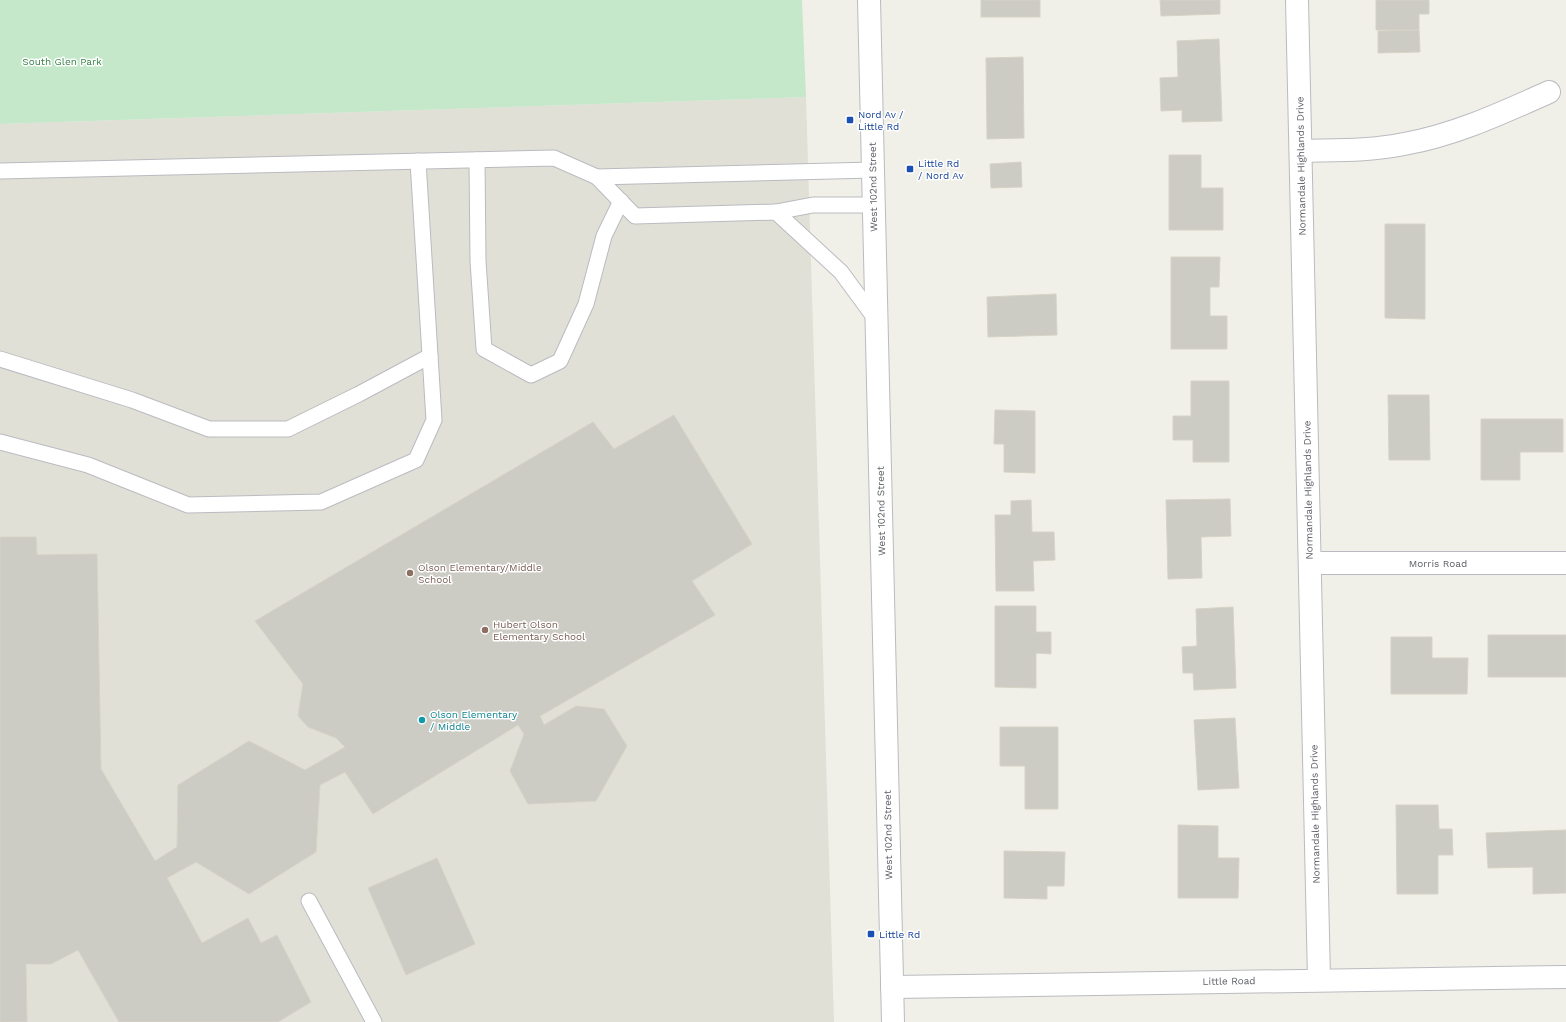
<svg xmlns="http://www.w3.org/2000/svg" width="1566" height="1022" font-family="'Work Sans',sans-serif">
  <rect width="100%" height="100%" fill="#f1f0e8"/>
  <polygon fill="#e1e0d6" points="806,97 834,1022 0,1022 0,124"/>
  <polygon fill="#c5e8ca" points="0,0 802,0 806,97 0,124"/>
  <g fill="#cccbc4" stroke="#d6d3c6">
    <rect x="981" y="0" width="59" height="17"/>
    <polygon points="1160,0 1220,0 1220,14 1161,16"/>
    <polygon points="1376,0 1429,0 1429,14 1419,14 1419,30 1376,30"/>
    <polygon points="1419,30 1420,52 1378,53 1378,31"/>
    <polygon points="1219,39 1222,121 1182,122 1182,110 1161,111 1160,78 1178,77 1177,41"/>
    <polygon points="1023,57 1024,138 987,139 986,58"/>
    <polygon points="1169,155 1201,155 1201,188 1223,188 1223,230 1169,230"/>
    <polygon points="1021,162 1022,187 991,188 990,164"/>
    <polygon points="1385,224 1425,224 1425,319 1385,318"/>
    <polygon points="1171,257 1220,257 1219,287 1210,287 1210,316 1227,316 1227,349 1171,349"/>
    <polygon points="1056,294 1057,335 988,337 987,297"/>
    <polygon points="1191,381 1229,381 1229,462 1193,462 1193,440 1173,440 1173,416 1191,416"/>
    <polygon points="1388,395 1429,395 1430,460 1389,460"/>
    <polygon points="995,410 1035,411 1035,473 1004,472 1004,444 994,444"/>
    <polygon points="674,415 752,544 692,581 715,615 540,716 544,725 576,706 604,709 627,746 596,801 528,804 510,771 524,734 518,725 373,814 345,772 320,785 316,852 249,894 196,862 167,878 202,943 248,918 261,943 277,935 311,1002 278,1022 119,1022 78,950 51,964 26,964 27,1022 0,1022 0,537 36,537 37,555 97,554 101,769 155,861 177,847 178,785 249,741 305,770 345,747 336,738 308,727 298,716 303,684 255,621 593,422 614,449"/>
    <polygon points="1481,419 1563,419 1563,452 1520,452 1520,480 1481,480"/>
    <polygon points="1230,499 1231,536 1201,537 1202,578 1168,579 1166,500"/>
    <polygon points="1031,500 1032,532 1054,532 1055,560 1033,561 1034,591 996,591 995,515 1011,515 1011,501"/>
    <polygon points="995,606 1036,606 1036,632 1051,632 1051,654 1036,653 1036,688 995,687"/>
    <polygon points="1233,607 1236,688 1194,690 1193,673 1183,673 1182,647 1197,646 1196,609"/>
    <rect x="1488" y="635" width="78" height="42"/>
    <polygon points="1391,637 1432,637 1432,658 1468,658 1467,694 1391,694"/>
    <polygon points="1235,718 1239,788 1198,790 1194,720"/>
    <polygon points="1000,727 1058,727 1058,809 1025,809 1025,766 1000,766"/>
    <polygon points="1396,805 1438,805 1439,829 1452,829 1453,855 1438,855 1438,894 1397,894"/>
    <polygon points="1178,825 1218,826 1218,858 1239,858 1238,898 1178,898"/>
    <polygon points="1566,830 1566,893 1533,894 1533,867 1488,868 1486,833"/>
    <polygon points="1004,851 1065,852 1064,886 1047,886 1047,899 1004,898"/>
    <polygon points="437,858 475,944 406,975 368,888"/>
  </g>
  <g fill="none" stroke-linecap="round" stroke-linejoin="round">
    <g stroke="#babbc1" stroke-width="17">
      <g id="service">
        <polyline points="477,160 478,261 484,349 531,375 560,361 586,304 604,236 621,201"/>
        <polyline points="0,171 554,158 597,177 635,216 776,212 841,272 877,321"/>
        <polyline points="597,177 873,170"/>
        <polyline points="776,212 813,205 874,205"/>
        <polyline points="0,359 132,400 209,429 288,429 359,394 430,356"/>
        <polyline points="0,442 88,465 188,505 321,502 416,460 434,420 418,161"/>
        <polyline points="309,901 374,1022"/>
      </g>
    </g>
    <g stroke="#babbc1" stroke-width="24">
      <g id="minor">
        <polyline points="1297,0 1319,979"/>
        <path d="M1301,151C1335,150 1370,151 1404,144C1455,135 1502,113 1549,92"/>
        <polyline points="1310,563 1566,563"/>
        <polyline points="892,987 1566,977"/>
      </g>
    </g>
    <g stroke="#babbc1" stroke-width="24">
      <polyline id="tertiary" points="869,0 893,1022"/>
    </g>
    <use href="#service" stroke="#fff" stroke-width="15"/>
    <use href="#minor" stroke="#fff" stroke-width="22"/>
    <use href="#tertiary" stroke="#fff" stroke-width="22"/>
  </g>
  <g fill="#1a4fb4" stroke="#fff" stroke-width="1.5">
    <rect x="846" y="116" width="8" height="8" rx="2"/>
    <rect x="906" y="165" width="8" height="8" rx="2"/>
    <rect x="867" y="930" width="8" height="8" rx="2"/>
  </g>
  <g fill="#8d6e63" stroke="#fff" stroke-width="1.5">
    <circle cx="410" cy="573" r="4"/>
    <circle cx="485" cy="630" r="4"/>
  </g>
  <circle fill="#0f9aa8" stroke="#fff" stroke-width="1.5" cx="422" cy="720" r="4"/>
  <g text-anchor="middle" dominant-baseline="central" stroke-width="3" stroke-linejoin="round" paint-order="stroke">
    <g font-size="10" fill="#348244" stroke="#fff">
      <text x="62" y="61">South Glen Park</text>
    </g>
    <g font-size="10" fill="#164399" stroke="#fff" text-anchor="start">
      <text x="858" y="114">Nord Av /<tspan x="858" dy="12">Little Rd</tspan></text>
      <text x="918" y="163">Little Rd<tspan x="918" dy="12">/ Nord Av</tspan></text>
      <text x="879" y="934">Little Rd</text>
    </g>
    <g font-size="10" fill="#5f6168" stroke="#fff">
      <text transform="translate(1301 166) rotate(-91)">Normandale Highlands Drive</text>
      <text transform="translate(873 187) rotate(-91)">West 102nd Street</text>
      <text transform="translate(1308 490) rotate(-91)">Normandale Highlands Drive</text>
      <text transform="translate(881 511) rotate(-91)">West 102nd Street</text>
      <text x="1438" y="563">Morris Road</text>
      <text transform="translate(1315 814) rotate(-91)">Normandale Highlands Drive</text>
      <text transform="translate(888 835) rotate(-91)">West 102nd Street</text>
      <text transform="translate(1229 981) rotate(-1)">Little Road</text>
    </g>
    <g font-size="10" fill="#785e54" stroke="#fff" text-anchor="start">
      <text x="418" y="567">Olson Elementary/Middle<tspan x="418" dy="12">School</tspan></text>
      <text x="493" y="624">Hubert Olson<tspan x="493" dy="12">Elementary School</tspan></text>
    </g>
    <g font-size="10" fill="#0d838f" stroke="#fff" text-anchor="start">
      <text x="430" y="714">Olson Elementary<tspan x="430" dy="12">/ Middle</tspan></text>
    </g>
  </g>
</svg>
